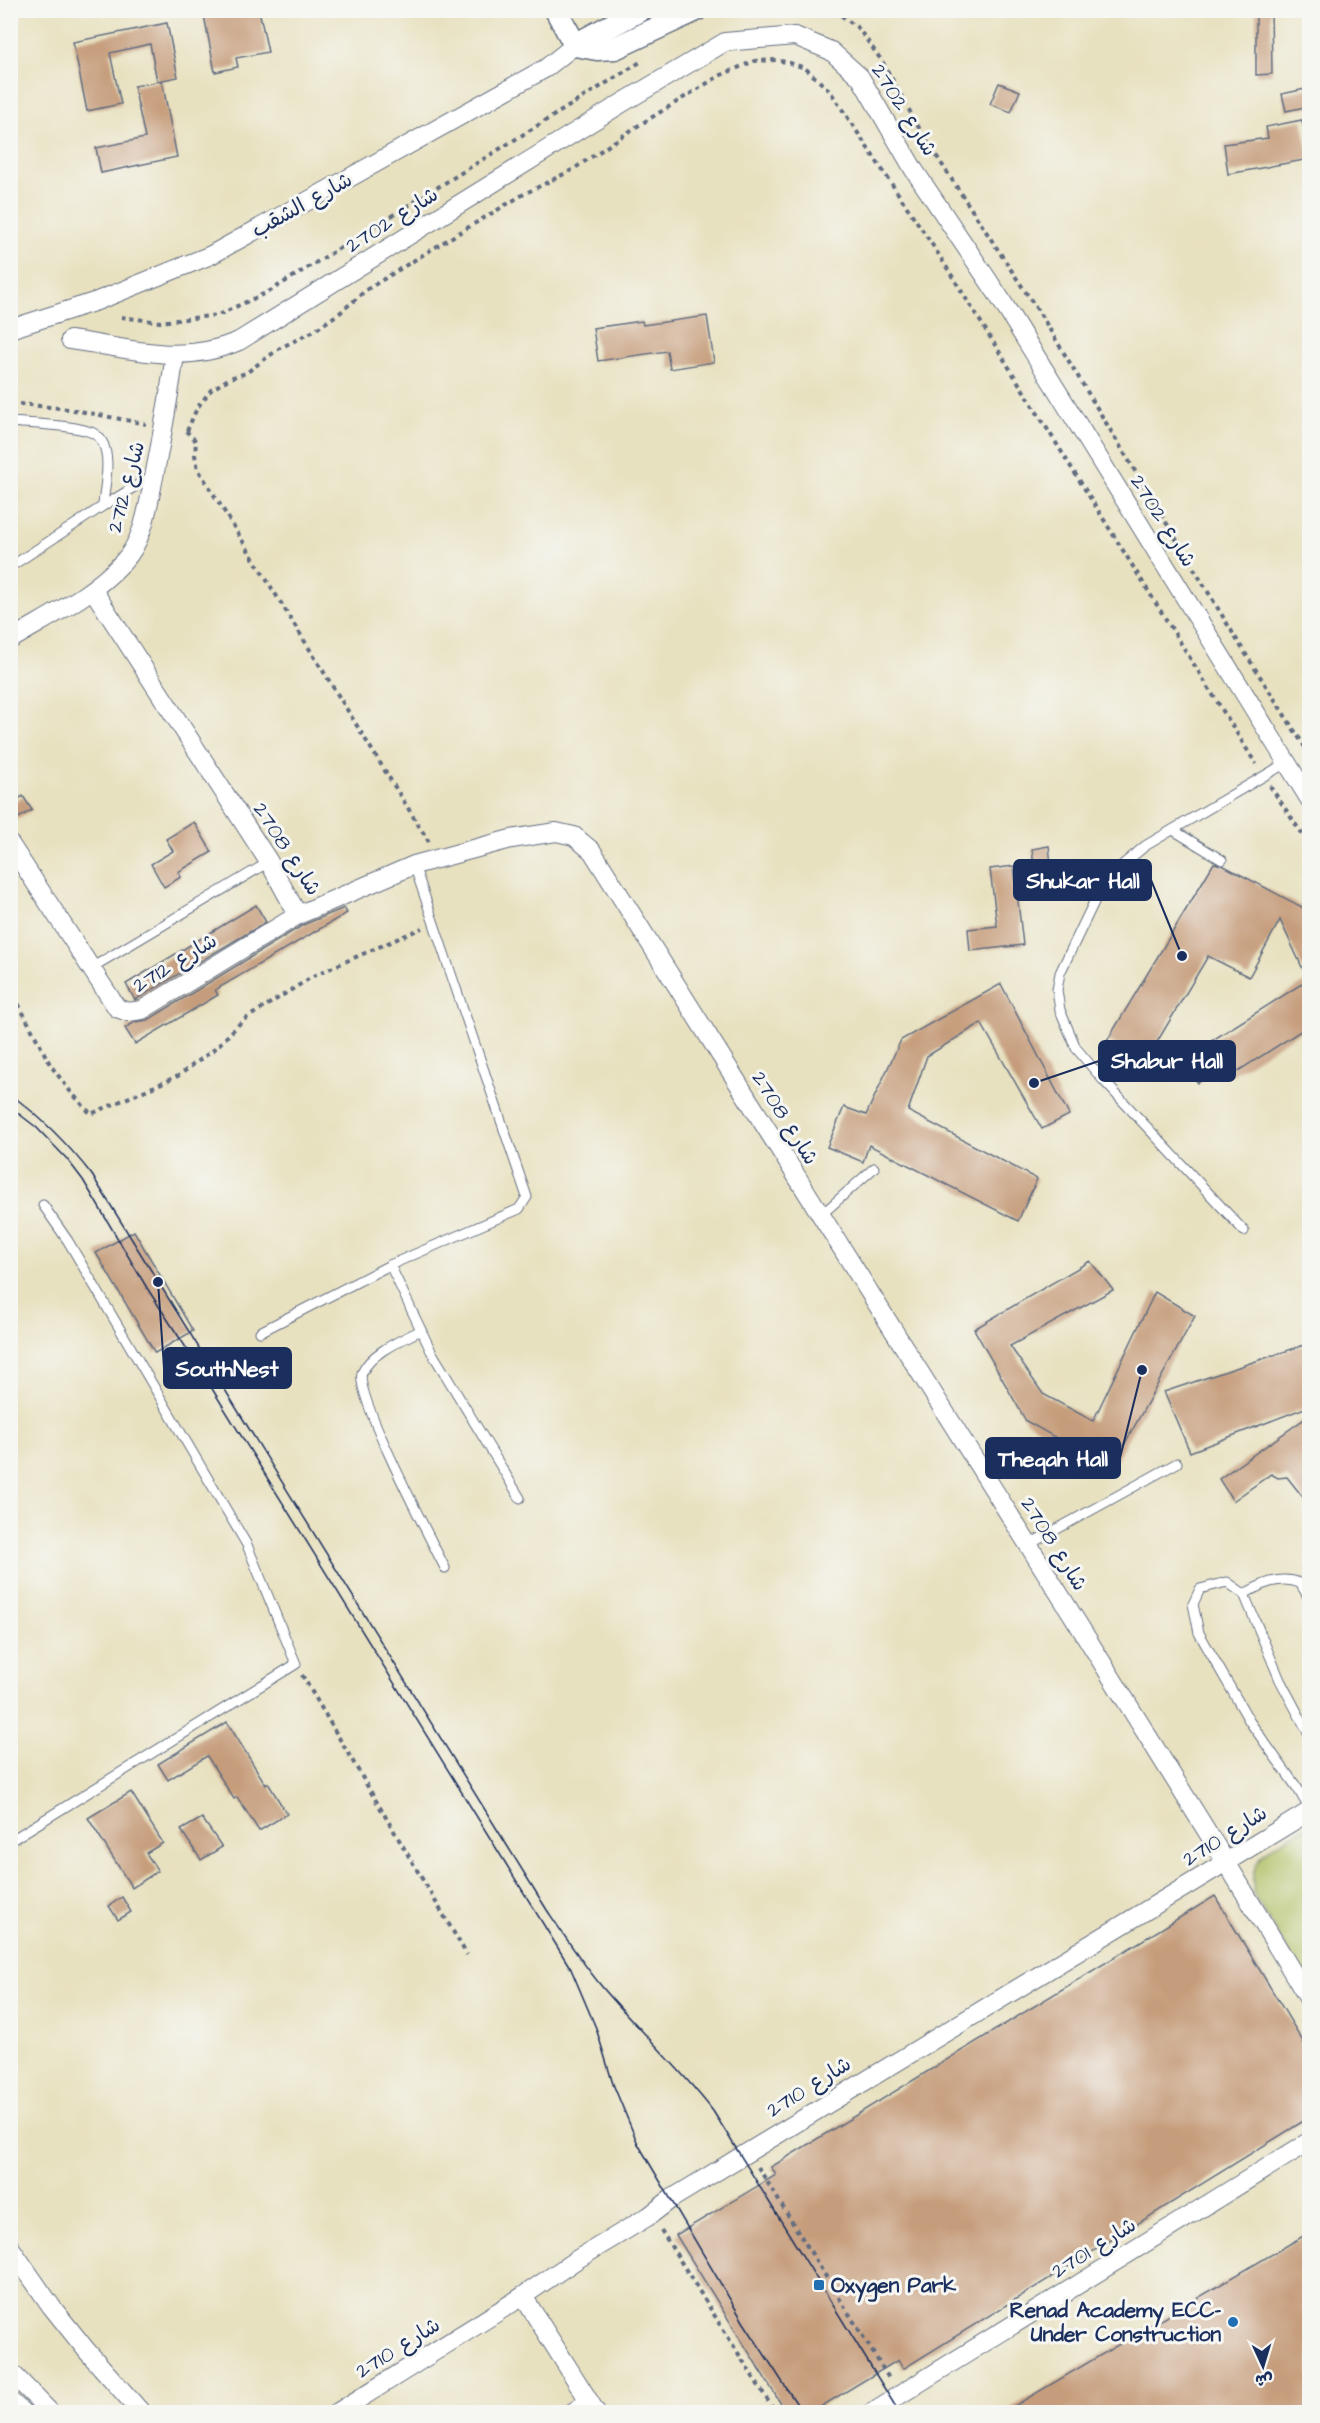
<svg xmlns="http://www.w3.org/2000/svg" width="1320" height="2423" font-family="'Architects Daughter','Playpen Sans Arabic',sans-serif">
  <rect width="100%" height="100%" fill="#f6f6f2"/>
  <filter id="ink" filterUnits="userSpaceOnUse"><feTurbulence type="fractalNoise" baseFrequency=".0167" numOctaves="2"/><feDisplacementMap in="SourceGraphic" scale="12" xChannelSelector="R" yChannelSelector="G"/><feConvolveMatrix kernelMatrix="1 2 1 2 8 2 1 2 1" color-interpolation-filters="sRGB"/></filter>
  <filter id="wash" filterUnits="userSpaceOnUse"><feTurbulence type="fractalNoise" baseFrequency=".008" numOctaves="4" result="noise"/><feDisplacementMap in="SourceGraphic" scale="24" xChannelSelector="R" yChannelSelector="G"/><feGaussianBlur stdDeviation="1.35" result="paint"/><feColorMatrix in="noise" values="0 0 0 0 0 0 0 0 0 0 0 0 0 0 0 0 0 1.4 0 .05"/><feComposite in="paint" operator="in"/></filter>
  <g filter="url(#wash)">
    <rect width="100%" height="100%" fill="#e8e1c0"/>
    <path fill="#afbe61" stroke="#657660" stroke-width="1.5" d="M1309,1825V1985L1255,1898C1243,1854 1278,1844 1309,1825Z"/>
    <g id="blocks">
      <g fill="#c69d7b">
        <polygon points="203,10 259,10 268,52 236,58 238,67 215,72"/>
        <polygon points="1256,10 1271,10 1272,74 1256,75"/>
        <polygon points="167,23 178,77 157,81 150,44 110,53 121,104 87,111 73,42"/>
        <polygon points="162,81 177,157 101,173 96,148 145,138 134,86"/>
        <polygon points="999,83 1020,91 1011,112 990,104"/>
        <polygon points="1310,88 1310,106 1286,111 1282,94"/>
        <polygon points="1302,120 1310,159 1228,174 1224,144 1268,138 1266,127"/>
        <polygon points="707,316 714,362 670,369 667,351 598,361 593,328 642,321 643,325"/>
        <polygon points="23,796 32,810 10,823 10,804"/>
        <polygon points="194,822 212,852 178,872 181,877 164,887 151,864 173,851 166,839"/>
        <polygon points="1049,846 1052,874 1035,876 1032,849"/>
        <polygon points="1214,863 1224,866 1302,907 1310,919 1310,1025 1232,1075 1226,1063 1198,1083 1181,1060 1308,980 1280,920 1249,977 1208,956 1147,1059 1107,1041"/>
        <polygon points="1014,866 1023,945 970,951 968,929 997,926 990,869"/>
        <polygon points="256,905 266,922 135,1000 126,984"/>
        <polygon points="344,908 347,913 215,990 218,995 135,1044 125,1028 135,1022 148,1020 303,925"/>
        <polygon points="1001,984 1069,1115 1042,1129 981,1023 927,1056 908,1111 1037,1179 1018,1221 869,1145 863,1162 827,1147 844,1107 866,1115 901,1040"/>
        <polygon points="134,1231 193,1331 155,1353 96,1253"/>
        <polygon points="1090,1261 1113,1290 1010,1346 1043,1394 1093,1421 1155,1292 1195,1316 1111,1469 1026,1421 974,1329"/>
        <polygon points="1310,1343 1310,1406 1190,1452 1164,1392"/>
        <polygon points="1310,1415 1310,1506 1287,1477 1278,1478 1271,1474 1233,1501 1219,1479"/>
        <polygon points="227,1722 266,1785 268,1783 287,1814 259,1831 237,1797 234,1799 207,1756 168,1780 158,1764"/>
        <polygon points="131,1792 163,1843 146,1853 158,1871 132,1888 88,1818"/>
        <polygon points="202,1818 222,1847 201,1860 181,1830"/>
        <polygon points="1215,1896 1310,2053 1310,2117 903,2369 898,2360 812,2412 786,2412 676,2235 776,2175 771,2167"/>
        <polygon points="122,1897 131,1912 118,1920 109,1906"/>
        <polygon points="1310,2232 1310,2412 1004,2412"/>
      </g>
    </g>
  </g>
  <g filter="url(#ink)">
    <use href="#blocks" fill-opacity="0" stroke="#636d80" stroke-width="1.5"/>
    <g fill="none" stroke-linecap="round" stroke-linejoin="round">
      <g stroke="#636d80" stroke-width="11">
        <g id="service">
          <path d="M10,422C31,424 79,425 95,434C100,437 104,444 105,449C110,466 104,489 103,506"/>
          <polyline points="10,567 103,506 154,475"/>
          <polyline points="1173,830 1222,860"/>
          <polyline points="91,968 269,862"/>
          <polyline points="820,1216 874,1168"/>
          <polyline points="1244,1231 1103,1080 1076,1048 1060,1010 1057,990 1060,973 1095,900 1114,872 1145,846 1286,763"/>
          <polyline points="390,1265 431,1351 520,1498"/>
          <path d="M421,1330C402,1340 371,1352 362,1373C354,1394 431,1540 445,1568"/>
          <polyline points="260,1332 390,1265 519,1209 527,1197 414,865"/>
          <polyline points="1028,1545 1177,1463"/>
          <path d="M1244,1594C1262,1584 1280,1575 1300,1583L1310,1600"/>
          <polyline points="1310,1736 1280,1680 1244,1594 1227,1582 1200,1589 1193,1604 1199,1633 1250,1722 1298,1789 1310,1810"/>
          <polyline points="10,1841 296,1664 247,1545 68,1241 43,1205"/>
        </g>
      </g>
      <g stroke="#636d80" stroke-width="20">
        <g id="minor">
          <polyline points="10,329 97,301 211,255 546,68 575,45"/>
          <path d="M70,340C130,348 181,366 239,341L622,103L725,42L795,36L831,51L860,77L914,170L998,295L1310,800"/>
          <polyline points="93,590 269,862 298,915"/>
          <path d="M10,640C49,616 92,596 123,562C144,541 148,505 154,477C162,437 169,396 175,355"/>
          <polyline points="10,844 117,1008 128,1012 142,1010 298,915 414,865 511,839 556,832 574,836 592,851 1075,1619 1226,1862 1310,2001"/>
          <polyline points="10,2247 51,2306 87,2351 141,2412"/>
          <polyline points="523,2296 596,2412"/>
          <polyline points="10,2371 50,2412"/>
          <polyline points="10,2401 22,2412"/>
          <polyline points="338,2412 523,2296 576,2260 649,2216 671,2199 1310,1811"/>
          <polyline points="573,2412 589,2402"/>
          <polyline points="872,2412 1310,2141"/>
        </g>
      </g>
      <g stroke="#636d80" stroke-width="25">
        <g id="tertiary">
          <polyline points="556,10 575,45"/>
          <polyline points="575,45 597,49 615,48 696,10"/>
          <polyline points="575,45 640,10"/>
        </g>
      </g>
      <g stroke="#636d80" stroke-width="4" stroke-dasharray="4.5 4.5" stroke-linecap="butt">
        <polyline points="834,10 858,28 882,61 924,137 1044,320 1240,645 1310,755"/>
        <polyline points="715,16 725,10"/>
        <polyline points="121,317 160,322 218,315 270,291 642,61"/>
        <polyline points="10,403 69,409 146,424"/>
        <polyline points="186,431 196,441 195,455 198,469 429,842"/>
        <polyline points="187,431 197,408 211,390 230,378 246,373 280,348 312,332 341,312 366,290 447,240 524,194 572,170 636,127 719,76 754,61 776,60 790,63 805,68 830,91 939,255 1256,764"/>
        <polyline points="1270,786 1304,837 1310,834"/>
        <polyline points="10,988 51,1066 70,1091 91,1114 178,1076 216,1048 242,1021 315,975 422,928"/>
        <polyline points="302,1675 467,1955"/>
        <polyline points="758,2167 890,2380"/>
        <polyline points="661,2230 775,2412"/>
      </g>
      <use href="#service" stroke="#fff" stroke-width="9"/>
      <use href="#minor" stroke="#fff" stroke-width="18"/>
      <use href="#tertiary" stroke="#fff" stroke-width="22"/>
      <g stroke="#1b2f5e" stroke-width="1.5">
        <path d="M10,1094C41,1117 68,1144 92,1175L547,1910C565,1937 582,1963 603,1988C639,2030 679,2067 713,2111L899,2412"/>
        <polyline points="10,1107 36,1127 67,1159 83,1180 147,1288 198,1366 571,1969 596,2028 613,2084 638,2144 744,2323 802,2412"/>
      </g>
    </g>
  </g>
  <g fill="#1f6fb2" stroke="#f6f6f2" stroke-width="2">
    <rect x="813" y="2279" width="12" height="12" rx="3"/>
    <circle cx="1233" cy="2322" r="6"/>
  </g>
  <g text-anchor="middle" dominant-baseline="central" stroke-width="6" stroke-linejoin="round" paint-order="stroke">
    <g font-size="21" fill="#1b2f5e" stroke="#f6f6f2">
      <text transform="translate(904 110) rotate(58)">شارع 2702</text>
      <text transform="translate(302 205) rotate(-29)">شارع الشقب</text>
      <text transform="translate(392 220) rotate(-32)">شارع 2702</text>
      <text transform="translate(126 487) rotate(-75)">شارع 2712</text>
      <text transform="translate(1163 521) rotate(58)">شارع 2702</text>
      <text transform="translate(287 849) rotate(57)">شارع 2708</text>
      <text transform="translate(175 963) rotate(-31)">شارع 2712</text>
      <text transform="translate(785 1118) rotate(58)">شارع 2708</text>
      <text transform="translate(1054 1544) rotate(58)">شارع 2708</text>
      <text transform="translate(1225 1836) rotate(-32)">شارع 2710</text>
      <text transform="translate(809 2087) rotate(-32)">شارع 2710</text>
      <text transform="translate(1094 2248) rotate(-32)">شارع 2701</text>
      <text transform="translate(398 2348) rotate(-32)">شارع 2710</text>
    </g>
    <g font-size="21" font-weight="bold" fill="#1b2f5e" stroke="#f6f6f2" text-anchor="start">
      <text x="831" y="2285">Oxygen Park</text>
      <text x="1221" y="2310" text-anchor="end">Renad Academy ECC-<tspan x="1221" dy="24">Under Construction</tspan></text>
    </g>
  </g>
  <path fill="none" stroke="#1b2f5e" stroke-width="2" d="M1182 956L1151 880M1034 1083L1099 1061M158 1282L164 1368M1142 1370L1120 1458"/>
  <g fill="#1b2f5e" stroke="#f6f6f2" stroke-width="2">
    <circle cx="1182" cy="956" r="6"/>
    <circle cx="1034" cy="1083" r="6"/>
    <circle cx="158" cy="1282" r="6"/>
    <circle cx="1142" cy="1370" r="6"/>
  </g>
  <g fill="#1b2f5e" stroke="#1b2f5e" stroke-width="2">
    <rect x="1014" y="860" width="137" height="40" rx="6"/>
    <rect x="1099" y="1041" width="136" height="40" rx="6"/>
    <rect x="164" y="1348" width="127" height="40" rx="6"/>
    <rect x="986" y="1438" width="134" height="40" rx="6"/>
  </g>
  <g font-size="22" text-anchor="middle" font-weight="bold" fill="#fff">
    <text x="1083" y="888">Shukar Hall</text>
    <text x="1167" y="1068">Shabur Hall</text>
    <text x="227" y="1376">SouthNest</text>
    <text x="1053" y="1466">Theqah Hall</text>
  </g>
  <rect width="1320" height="2423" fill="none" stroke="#f6f6f2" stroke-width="36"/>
  <g transform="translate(1263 2366) rotate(176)" stroke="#f6f6f2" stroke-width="4.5" paint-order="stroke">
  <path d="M0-4.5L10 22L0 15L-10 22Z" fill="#1b2f5e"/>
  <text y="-9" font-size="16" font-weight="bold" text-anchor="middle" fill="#1b2f5e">ش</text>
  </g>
</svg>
